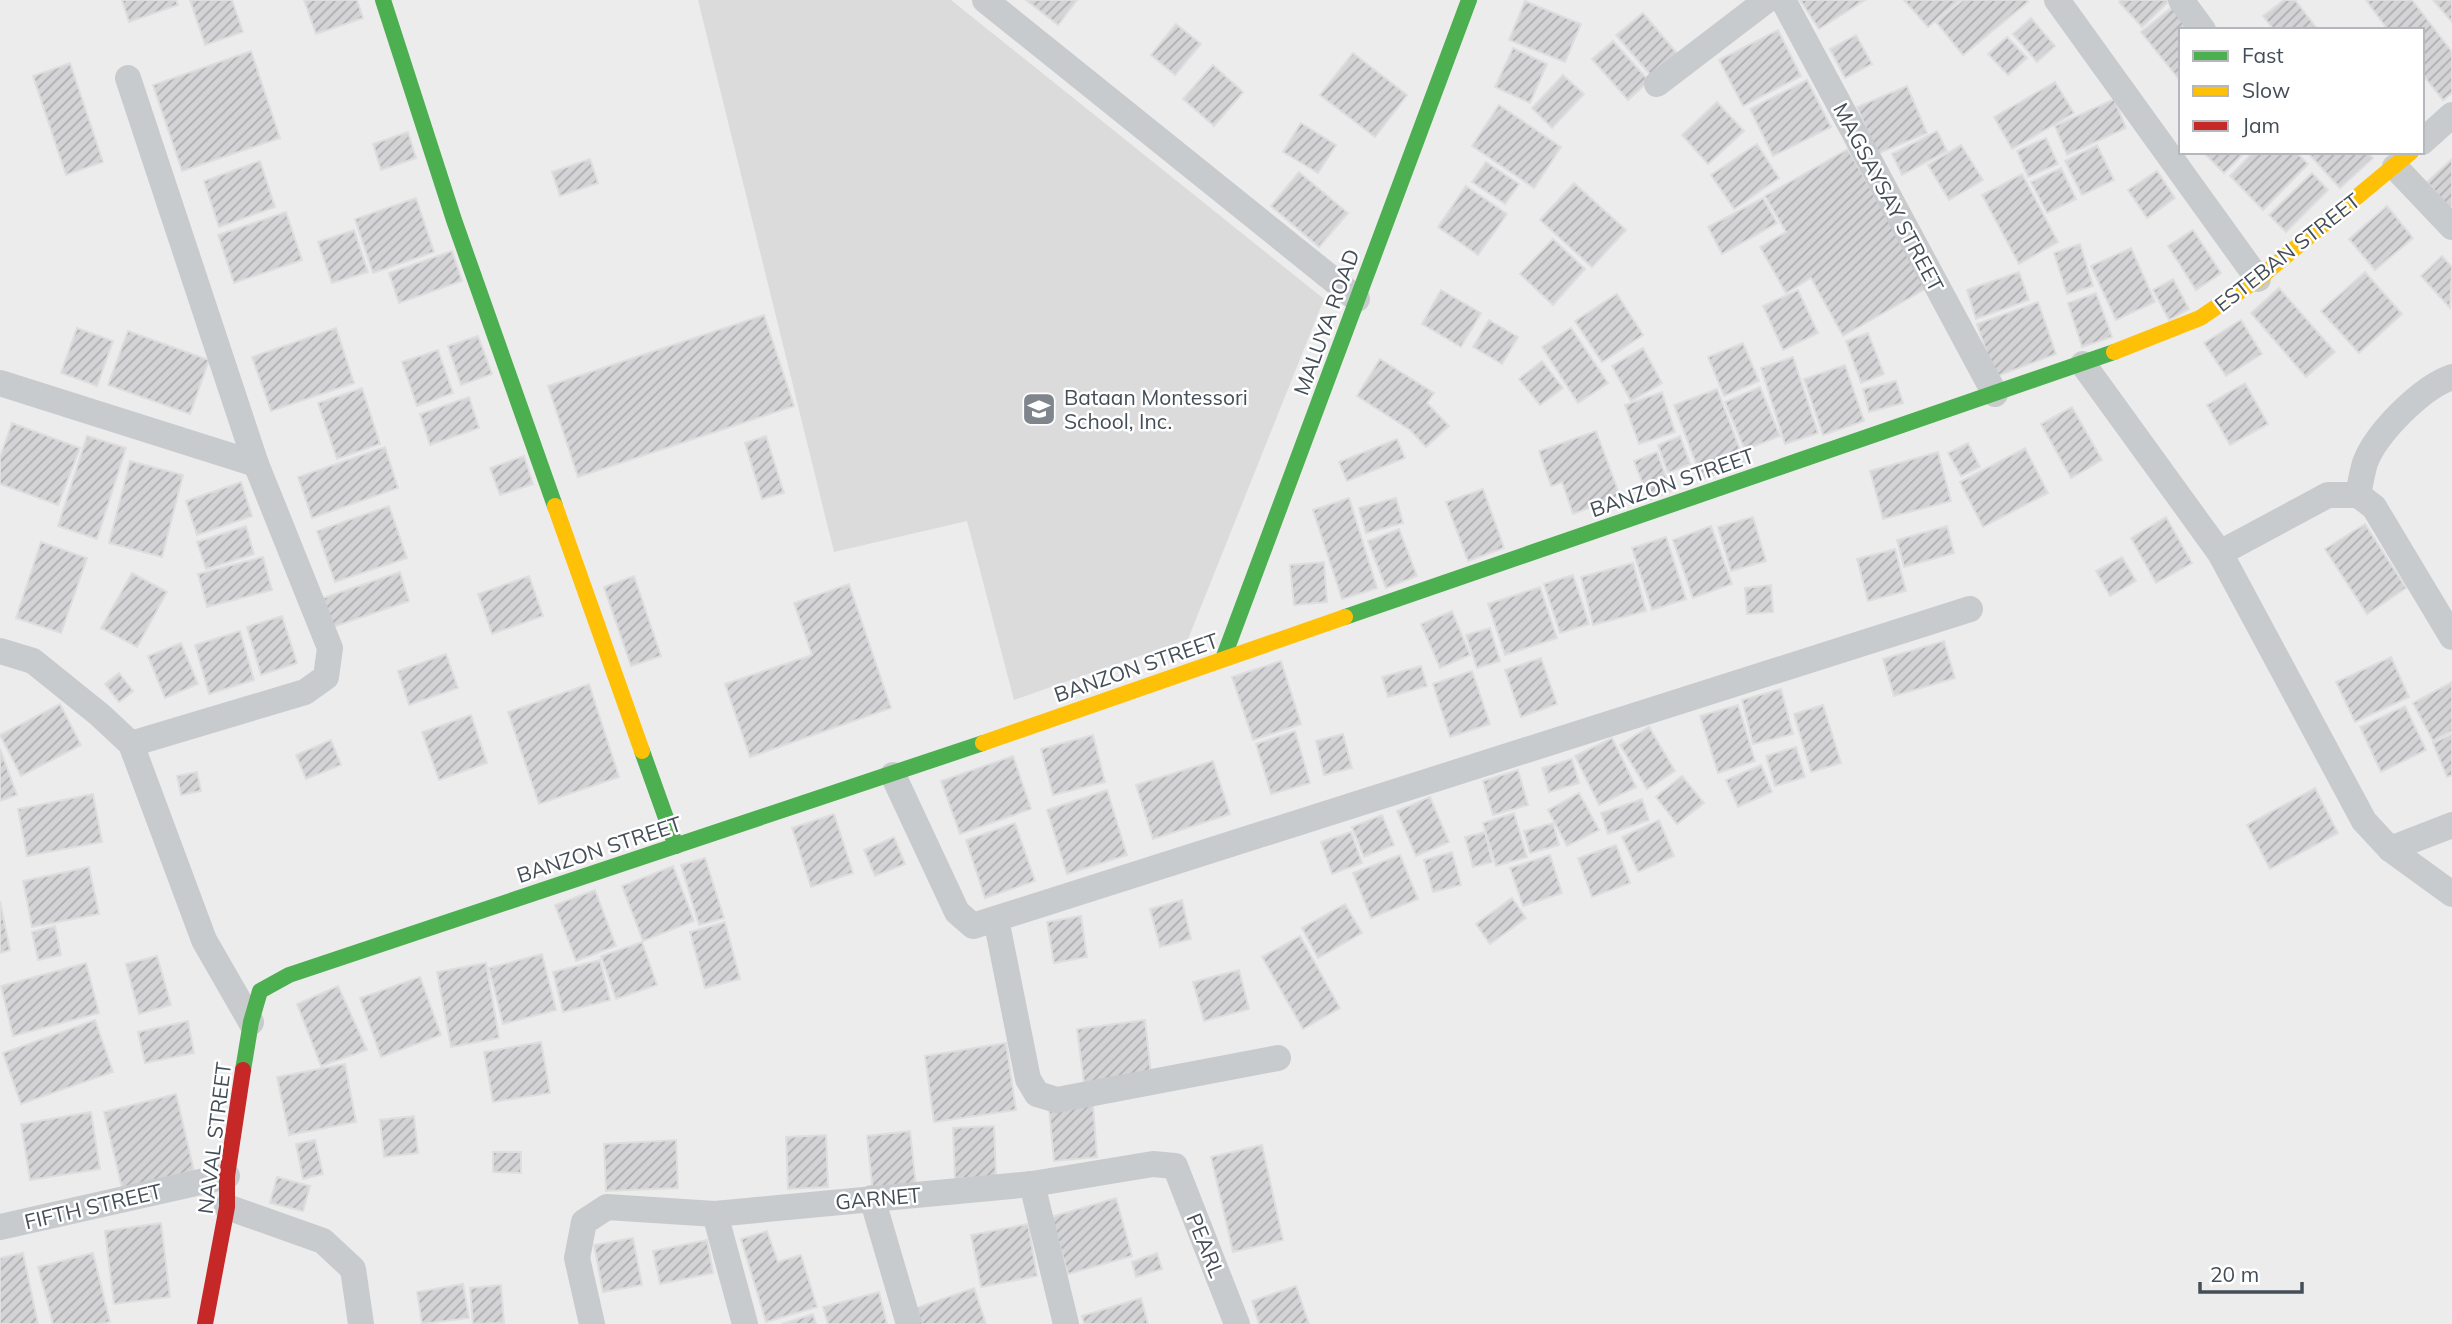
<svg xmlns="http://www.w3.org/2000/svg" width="2452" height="1324" font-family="Mulish,sans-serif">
  <defs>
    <pattern id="building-hatch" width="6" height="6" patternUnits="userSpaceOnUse" patternTransform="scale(1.75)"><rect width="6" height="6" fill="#d4d4d7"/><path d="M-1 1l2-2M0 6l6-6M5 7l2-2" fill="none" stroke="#aeaeb1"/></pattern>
  </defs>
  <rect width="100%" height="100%" fill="#edecec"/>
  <polygon fill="#dbdbdc" points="698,0 951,0 1324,299 1188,639 1014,700 967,521 834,552"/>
  <g fill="url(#building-hatch)" stroke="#dededf" stroke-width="2">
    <polygon points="122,0 176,0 178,5 129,22"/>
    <polygon points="190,0 232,0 243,32 205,45"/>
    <polygon points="304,0 357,0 363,18 316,34"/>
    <polygon points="1026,0 1077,0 1058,25"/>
    <polygon points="1800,0 1865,0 1819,29"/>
    <polygon points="1904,0 1959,0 1928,27"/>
    <polygon points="1963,0 2026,0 2028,2 1963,55 1936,22"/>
    <polygon points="2121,0 2170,0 2142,27 2119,2"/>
    <polygon points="2284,0 2295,0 2318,30 2274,30 2263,16"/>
    <polygon points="2366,0 2412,0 2452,52 2452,93 2443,100 2422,74 2422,30 2388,30"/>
    <polygon points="2433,0 2452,0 2452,22"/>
    <polygon points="1525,1 1581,24 1565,62 1509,40"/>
    <polygon points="2175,5 2194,30 2181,30 2181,82 2141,32"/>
    <polygon points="1643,13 1681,58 1655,80 1616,35"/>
    <polygon points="2031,18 2055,46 2037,62 2013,34"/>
    <polygon points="1176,24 1201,44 1175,75 1151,55"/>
    <polygon points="1778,30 1801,76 1743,106 1719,60"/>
    <polygon points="1856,35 1872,64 1845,78 1830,49"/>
    <polygon points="2007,37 2027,58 2008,75 1988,54"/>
    <polygon points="1613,41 1649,81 1628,100 1592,59"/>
    <polygon points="1513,48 1547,64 1530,103 1495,87"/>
    <polygon points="251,51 280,138 182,171 153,85"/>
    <polygon points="1353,53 1407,95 1375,137 1320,95"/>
    <polygon points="70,63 103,162 66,175 33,76"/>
    <polygon points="1213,65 1243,92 1214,126 1183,99"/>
    <polygon points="1563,75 1584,94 1552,128 1532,108"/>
    <polygon points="1807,80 1831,127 1773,156 1750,109"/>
    <polygon points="2055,82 2074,113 2012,149 1994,117"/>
    <polygon points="1907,86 1927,133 1877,154 1857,107"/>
    <polygon points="2114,99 2126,128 2067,155 2055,126"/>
    <polygon points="1717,102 1744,131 1708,164 1682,135"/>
    <polygon points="1499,105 1561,147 1534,188 1472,146"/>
    <polygon points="1301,123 1336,145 1318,173 1283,152"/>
    <polygon points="1937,131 1947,151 1902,175 1892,154"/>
    <polygon points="408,132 416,158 381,170 373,144"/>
    <polygon points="2046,138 2058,164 2028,177 2017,151"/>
    <polygon points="1757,144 1779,178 1734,209 1711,175"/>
    <polygon points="1961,145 1983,180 1949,200 1928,165"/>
    <polygon points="2097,145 2114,180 2082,195 2065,161"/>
    <polygon points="1848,149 1927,288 1843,336 1811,278 1786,293 1760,247 1786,232 1765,196"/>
    <polygon points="2203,152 2245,152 2224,173"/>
    <polygon points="2253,152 2296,152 2308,164 2263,210 2230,176"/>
    <polygon points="2307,152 2367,152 2373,158 2340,188"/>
    <polygon points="590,159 598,183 560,196 552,172"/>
    <polygon points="2452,159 2452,205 2449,208 2427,182"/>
    <polygon points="260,161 275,207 219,227 204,181"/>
    <polygon points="1486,162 1519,184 1505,204 1472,182"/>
    <polygon points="2061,168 2076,199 2047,213 2031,182"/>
    <polygon points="2157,171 2175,198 2147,218 2128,190"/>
    <polygon points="1299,172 1348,213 1319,247 1271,206"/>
    <polygon points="2312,173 2328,190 2286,232 2269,215"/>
    <polygon points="2022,174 2058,242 2019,264 1982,195"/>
    <polygon points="1574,183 1626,230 1592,267 1540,220"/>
    <polygon points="1466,186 1507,214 1478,255 1438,227"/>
    <polygon points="416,198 434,252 373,273 355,219"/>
    <polygon points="1763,198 1777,223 1722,254 1708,227"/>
    <polygon points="2387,206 2413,238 2375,270 2349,239"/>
    <polygon points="286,212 302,260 234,283 218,235"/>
    <polygon points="354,230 368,272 332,283 318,242"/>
    <polygon points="2193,230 2221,273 2196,290 2168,246"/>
    <polygon points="1553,239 1585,269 1553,305 1520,274"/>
    <polygon points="2080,244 2093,286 2067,294 2054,253"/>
    <polygon points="2131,248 2155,302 2116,320 2091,266"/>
    <polygon points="452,251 462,281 399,303 389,273"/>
    <polygon points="2442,256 2452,267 2450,308 2421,276"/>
    <polygon points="2019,272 2029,300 1976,319 1967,290"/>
    <polygon points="2365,272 2402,314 2359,353 2321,311"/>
    <polygon points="2173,279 2189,309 2169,320 2153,290"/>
    <polygon points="2279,288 2335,352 2306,377 2251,313"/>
    <polygon points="1441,290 1481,313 1461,347 1422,324"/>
    <polygon points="1798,290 1818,333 1783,350 1763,306"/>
    <polygon points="2096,293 2112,337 2082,347 2068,303"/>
    <polygon points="1617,294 1643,335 1602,362 1575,321"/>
    <polygon points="2038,302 2056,354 1995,377 1977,324"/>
    <polygon points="764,315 794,406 578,477 548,386"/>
    <polygon points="1489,320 1518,337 1502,364 1473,347"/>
    <polygon points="2241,320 2262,354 2226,376 2204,343"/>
    <polygon points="77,328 113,341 97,386 61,373"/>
    <polygon points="336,328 354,383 271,411 252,357"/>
    <polygon points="1571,328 1608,383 1578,403 1542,347"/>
    <polygon points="128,331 209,360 190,414 108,385"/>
    <polygon points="1868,333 1884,374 1861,383 1846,341"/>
    <polygon points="478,336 492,374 461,385 448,346"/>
    <polygon points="1743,343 1759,381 1724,396 1708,357"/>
    <polygon points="1643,348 1662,383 1631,401 1612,366"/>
    <polygon points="438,350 453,393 417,406 402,362"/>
    <polygon points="1793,357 1818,433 1785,444 1761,368"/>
    <polygon points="1380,359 1434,393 1427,403 1449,426 1426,447 1410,430 1357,396"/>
    <polygon points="1542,361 1563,388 1540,405 1519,379"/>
    <polygon points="1845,365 1864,421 1823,435 1804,379"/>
    <polygon points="1896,381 1903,403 1869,412 1863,389"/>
    <polygon points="2245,383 2268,424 2230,445 2207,405"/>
    <polygon points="1760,387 1780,436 1745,450 1725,402"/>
    <polygon points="362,388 380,444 337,459 318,403"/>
    <polygon points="1717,389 1745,463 1702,479 1674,405"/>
    <polygon points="1662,392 1675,432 1639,444 1625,405"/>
    <polygon points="469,397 479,428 430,445 420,414"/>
    <polygon points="2072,407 2102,460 2071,478 2041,424"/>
    <polygon points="12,423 80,448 58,505 0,484 0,457"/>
    <polygon points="1596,431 1620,496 1573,514 1562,482 1551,486 1539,451"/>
    <polygon points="87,436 126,448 97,539 58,526"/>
    <polygon points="766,436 784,493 762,499 745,443"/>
    <polygon points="1680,436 1690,464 1668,473 1658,445"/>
    <polygon points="1397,439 1405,458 1347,481 1339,462"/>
    <polygon points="1968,443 1980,467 1961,476 1948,453"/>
    <polygon points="385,447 398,488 312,518 298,477"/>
    <polygon points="2025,448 2048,493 1983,527 1960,482"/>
    <polygon points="1657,452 1671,491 1649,500 1634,461"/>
    <polygon points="1938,452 1951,501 1883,519 1870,471"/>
    <polygon points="524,456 533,484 500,495 490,468"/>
    <polygon points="130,461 183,475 162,557 109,543"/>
    <polygon points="241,482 252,516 197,535 186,501"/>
    <polygon points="1483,489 1504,548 1468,561 1446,502"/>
    <polygon points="1349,498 1377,588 1342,599 1313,510"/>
    <polygon points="1396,498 1403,523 1366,533 1359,508"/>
    <polygon points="389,506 407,558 335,582 317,531"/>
    <polygon points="1753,517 1766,561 1731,571 1718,527"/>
    <polygon points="2166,517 2192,563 2156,583 2131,538"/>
    <polygon points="2365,524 2406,588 2367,614 2325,549"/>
    <polygon points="246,526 254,554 206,569 197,542"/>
    <polygon points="1711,526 1732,584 1693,598 1673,540"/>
    <polygon points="1947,526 1954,553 1904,567 1897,540"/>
    <polygon points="1399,529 1417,576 1386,588 1368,541"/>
    <polygon points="1666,537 1686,599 1652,610 1632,548"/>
    <polygon points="41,542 87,558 61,633 16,618"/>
    <polygon points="1895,549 1906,591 1868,601 1857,559"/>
    <polygon points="263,557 272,590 207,607 198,574"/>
    <polygon points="2122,557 2136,581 2110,596 2096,571"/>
    <polygon points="1324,562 1327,602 1294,605 1290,565"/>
    <polygon points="1633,563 1646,611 1593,625 1581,577"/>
    <polygon points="400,572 409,601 333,627 323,598"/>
    <polygon points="132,573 167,592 137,647 101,628"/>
    <polygon points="1573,575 1589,624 1560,633 1544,584"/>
    <polygon points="529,576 543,616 492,634 478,594"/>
    <polygon points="634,576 661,656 631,666 604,587"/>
    <polygon points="849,584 891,708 750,757 725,684 812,655 794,603"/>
    <polygon points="1771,585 1773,612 1747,614 1745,588"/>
    <polygon points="1540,587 1557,638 1505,655 1488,604"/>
    <polygon points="1452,611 1470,655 1440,668 1421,624"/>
    <polygon points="282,616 297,663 261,675 247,627"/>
    <polygon points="1490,628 1500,661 1477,668 1466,635"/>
    <polygon points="240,631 254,680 209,694 195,645"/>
    <polygon points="1944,641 1955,678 1894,696 1883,659"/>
    <polygon points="181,643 198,684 165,698 148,656"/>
    <polygon points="446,654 458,688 409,705 398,671"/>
    <polygon points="2391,657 2409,697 2355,722 2336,682"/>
    <polygon points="1541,658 1557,704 1521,717 1505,670"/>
    <polygon points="1281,661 1301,724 1253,740 1232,677"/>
    <polygon points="1421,666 1427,686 1388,697 1382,677"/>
    <polygon points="1472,671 1490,724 1450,737 1433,684"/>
    <polygon points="119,673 133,691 119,702 105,684"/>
    <polygon points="2452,682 2452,731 2433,741 2413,703"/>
    <polygon points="589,684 619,777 539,804 508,712"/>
    <polygon points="1781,689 1793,734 1753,744 1742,700"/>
    <polygon points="60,704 81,745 21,776 0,735"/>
    <polygon points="1738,705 1755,761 1718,773 1700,716"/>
    <polygon points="1823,705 1841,763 1811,772 1794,714"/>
    <polygon points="2405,706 2426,750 2381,772 2360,727"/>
    <polygon points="471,715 487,763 439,780 422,732"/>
    <polygon points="1649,727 1675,771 1647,789 1620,745"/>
    <polygon points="1295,731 1310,783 1271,794 1256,744"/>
    <polygon points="1343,734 1352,768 1324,775 1316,741"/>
    <polygon points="2452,734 2452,775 2447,777 2433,743"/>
    <polygon points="1093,735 1105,782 1053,795 1041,749"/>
    <polygon points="1612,738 1636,787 1599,805 1575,756"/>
    <polygon points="331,740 341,765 306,779 296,755"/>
    <polygon points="1796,747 1805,777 1775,786 1766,756"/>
    <polygon points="0,749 17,795 0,801"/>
    <polygon points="1013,756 1031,809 960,834 941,781"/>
    <polygon points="1572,759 1579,783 1549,792 1542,768"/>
    <polygon points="1213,761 1230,814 1153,839 1136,785"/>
    <polygon points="1761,765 1772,792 1738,807 1726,780"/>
    <polygon points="1518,770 1528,805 1493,815 1483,781"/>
    <polygon points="197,772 201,791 181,795 177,776"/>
    <polygon points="1682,776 1704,803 1677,824 1656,797"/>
    <polygon points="2315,788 2338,833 2270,869 2247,825"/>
    <polygon points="1107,790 1127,855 1067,874 1047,810"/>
    <polygon points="1579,793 1599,830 1567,846 1548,810"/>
    <polygon points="93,794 102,842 27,856 18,809"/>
    <polygon points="1430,797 1449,842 1416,856 1397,811"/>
    <polygon points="1642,799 1649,820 1608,834 1601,813"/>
    <polygon points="1514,813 1527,857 1496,866 1483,823"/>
    <polygon points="834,814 853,873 811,887 792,828"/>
    <polygon points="1382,815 1394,845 1364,857 1352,827"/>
    <polygon points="1659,820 1674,856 1638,872 1622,837"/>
    <polygon points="1015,823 1035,881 985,898 966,840"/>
    <polygon points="1553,823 1559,845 1530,853 1524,831"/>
    <polygon points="1351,832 1362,863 1332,874 1321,842"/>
    <polygon points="1485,832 1492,862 1473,867 1465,837"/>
    <polygon points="894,837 905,864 875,876 864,850"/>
    <polygon points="1616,845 1630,883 1592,897 1578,858"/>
    <polygon points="1452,852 1461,885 1433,892 1424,860"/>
    <polygon points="1400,855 1418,899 1371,918 1353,873"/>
    <polygon points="1550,855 1562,893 1523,906 1510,868"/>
    <polygon points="705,858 724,918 699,925 681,865"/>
    <polygon points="673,866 694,921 643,941 622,886"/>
    <polygon points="89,867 99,914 32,927 23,881"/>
    <polygon points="595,890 616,946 576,961 555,905"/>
    <polygon points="1512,898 1526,918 1490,944 1476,924"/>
    <polygon points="1182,900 1191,939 1160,947 1150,909"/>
    <polygon points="0,901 10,950 0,953"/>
    <polygon points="1345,904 1362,933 1318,958 1302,928"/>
    <polygon points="1081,916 1087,957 1054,963 1047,922"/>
    <polygon points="725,922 740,979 705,988 690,932"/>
    <polygon points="55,926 61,955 38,960 32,932"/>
    <polygon points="1300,936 1340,1008 1303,1029 1262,957"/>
    <polygon points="642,942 657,985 616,999 601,956"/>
    <polygon points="542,954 556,1010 503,1024 489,968"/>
    <polygon points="157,956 171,1005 139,1014 126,964"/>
    <polygon points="600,960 610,1000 563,1012 553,972"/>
    <polygon points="86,963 99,1013 13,1036 1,986"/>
    <polygon points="486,963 499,1038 451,1047 437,972"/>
    <polygon points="1239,970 1249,1009 1204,1021 1193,982"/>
    <polygon points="420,977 441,1035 381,1057 360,998"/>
    <polygon points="338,986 367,1050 321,1066 297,1004"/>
    <polygon points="95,1020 113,1072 21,1104 3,1053"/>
    <polygon points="1145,1020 1151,1074 1084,1083 1077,1029"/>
    <polygon points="188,1021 194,1053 145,1063 138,1032"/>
    <polygon points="541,1042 550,1093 493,1102 484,1052"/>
    <polygon points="1006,1043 1016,1110 934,1122 925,1056"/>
    <polygon points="345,1064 356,1122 289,1135 277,1077"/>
    <polygon points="176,1094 194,1171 122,1188 104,1112"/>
    <polygon points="1093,1104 1097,1157 1054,1161 1049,1109"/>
    <polygon points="91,1112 100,1169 30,1180 21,1124"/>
    <polygon points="414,1116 418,1153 384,1157 380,1120"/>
    <polygon points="994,1126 996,1177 955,1179 953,1128"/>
    <polygon points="910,1131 916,1187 873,1192 867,1136"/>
    <polygon points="826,1135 828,1187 788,1189 786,1137"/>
    <polygon points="315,1140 323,1174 303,1179 296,1144"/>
    <polygon points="676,1140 678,1188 606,1191 604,1144"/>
    <polygon points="1262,1145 1283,1240 1233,1252 1211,1157"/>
    <polygon points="493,1152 521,1152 521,1173 493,1172"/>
    <polygon points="277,1177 310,1186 303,1211 270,1203"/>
    <polygon points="1116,1198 1132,1256 1068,1274 1051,1217"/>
    <polygon points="161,1223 170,1297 114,1304 105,1231"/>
    <polygon points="1028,1224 1037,1276 981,1287 971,1235"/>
    <polygon points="767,1231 778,1262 801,1255 817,1307 766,1322 741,1239"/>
    <polygon points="633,1238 642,1285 603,1292 594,1245"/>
    <polygon points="707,1240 713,1273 660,1284 653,1251"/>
    <polygon points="23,1253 38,1324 0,1324 0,1258"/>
    <polygon points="93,1253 110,1322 100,1324 53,1324 38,1267"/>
    <polygon points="1157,1253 1162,1269 1136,1277 1132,1262"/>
    <polygon points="463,1284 469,1318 422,1324 417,1292"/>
    <polygon points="501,1285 504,1323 473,1324 470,1288"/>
    <polygon points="1296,1286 1309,1324 1259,1324 1252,1301"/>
    <polygon points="974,1288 986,1324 918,1324 913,1309"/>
    <polygon points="879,1292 887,1324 828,1324 823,1307"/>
    <polygon points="1141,1298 1148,1324 1084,1324 1082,1316"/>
    <polygon points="813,1314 816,1324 782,1324"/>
  </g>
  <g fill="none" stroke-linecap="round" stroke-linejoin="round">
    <g stroke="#c8cbcd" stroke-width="26">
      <polyline points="985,0 1357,299"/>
      <polyline points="1783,0 1995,394"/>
      <polyline points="2057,0 2258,279"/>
      <polyline points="2181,0 2203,30"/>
      <polyline points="128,78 256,464 330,648 326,677 305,692 131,744"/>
      <polyline points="1657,84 1767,0"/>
      <polyline points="2422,142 2452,115"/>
      <polyline points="2395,167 2452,227"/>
      <polyline points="2083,364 2220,553 2364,821 2390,849 2452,825"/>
      <polyline points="0,383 256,464"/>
      <path d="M2358,495C2360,485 2362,473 2365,463C2376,433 2422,387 2452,377"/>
      <polyline points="2220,553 2328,495 2358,495 2374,507 2452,637"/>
      <polyline points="0,651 33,661 100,715 131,744 204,940 251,1022"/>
      <polyline points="893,775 957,912 973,926 1970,609"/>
      <polyline points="2390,849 2452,894"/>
      <polyline points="996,919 1028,1079 1037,1094 1057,1100 1278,1058"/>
      <polyline points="1032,1184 1066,1324"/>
      <polyline points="872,1198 909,1324"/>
      <polyline points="227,1207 323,1241 353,1269 361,1324"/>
      <polyline points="715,1214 745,1324"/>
      <polyline points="0,1227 227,1176"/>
      <polyline points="592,1324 577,1258 584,1222 607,1207 715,1214 1032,1184 1153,1164 1175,1166 1237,1324"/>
    </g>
    <g stroke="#4caf50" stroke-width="16">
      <polyline points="383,0 454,220 555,506"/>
      <polyline points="1345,617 2114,352"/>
      <polyline points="1223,659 1469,0"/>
      <polyline points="642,751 676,846"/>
      <polyline points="243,1070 251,1022 260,991 289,975 983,743"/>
    </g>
    <g stroke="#ffc107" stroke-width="16">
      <polyline points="2114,352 2200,318 2258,279 2411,152"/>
      <polyline points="555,506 642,751"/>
      <polyline points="983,743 1345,617"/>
    </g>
    <polyline stroke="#c62828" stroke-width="16" points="205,1324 227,1207 227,1176 243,1070"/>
  </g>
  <defs>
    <g id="school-square" transform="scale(1.75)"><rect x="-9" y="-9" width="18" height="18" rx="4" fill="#7f858c" stroke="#fff"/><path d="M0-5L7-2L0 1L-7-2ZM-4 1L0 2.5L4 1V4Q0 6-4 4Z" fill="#fff"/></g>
  </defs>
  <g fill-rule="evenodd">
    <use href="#school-square" x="1039" y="409"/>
  </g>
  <g text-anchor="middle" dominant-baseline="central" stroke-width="5" stroke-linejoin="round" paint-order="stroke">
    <g font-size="21" fill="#444e58" stroke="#fff">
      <text transform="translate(1889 197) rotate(62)">MAGSAYSAY STREET</text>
      <text transform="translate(2287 252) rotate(-38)">ESTEBAN STREET</text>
      <text transform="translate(1326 322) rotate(-70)">MALUYA ROAD</text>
      <text transform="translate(1672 482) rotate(-19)">BANZON STREET</text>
      <text transform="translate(1136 667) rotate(-19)">BANZON STREET</text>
      <text transform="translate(599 849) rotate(-18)">BANZON STREET</text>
      <text transform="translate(214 1138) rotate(-83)">NAVAL STREET</text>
      <text transform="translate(878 1198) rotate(-5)">GARNET</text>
      <text transform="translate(93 1206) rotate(-13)">FIFTH STREET</text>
      <text transform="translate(1206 1245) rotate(68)">PEARL</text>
    </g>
    <g font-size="21" fill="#444e58" stroke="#fff" text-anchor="start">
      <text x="1064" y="397">Bataan Montessori<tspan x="1064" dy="24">School, Inc.</tspan></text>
    </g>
  </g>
  <rect x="2179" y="28" width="245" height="126" fill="#ffffff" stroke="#b4b8bc" stroke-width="2"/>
  <rect x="2193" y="51" width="35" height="10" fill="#4caf50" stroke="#b4b8bc" stroke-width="2"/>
  <text x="2242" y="63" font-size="21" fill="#444e58">Fast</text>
  <rect x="2193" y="86" width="35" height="10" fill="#ffc107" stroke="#b4b8bc" stroke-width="2"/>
  <text x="2242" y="98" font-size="21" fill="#444e58">Slow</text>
  <rect x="2193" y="121" width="35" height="10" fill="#c62828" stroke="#b4b8bc" stroke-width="2"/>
  <text x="2242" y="133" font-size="21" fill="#444e58">Jam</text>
  <path d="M2200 1282v10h102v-10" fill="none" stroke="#444e58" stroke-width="3.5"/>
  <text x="2210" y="1282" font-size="21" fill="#444e58" stroke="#ffffff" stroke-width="5" paint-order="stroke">20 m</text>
</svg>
